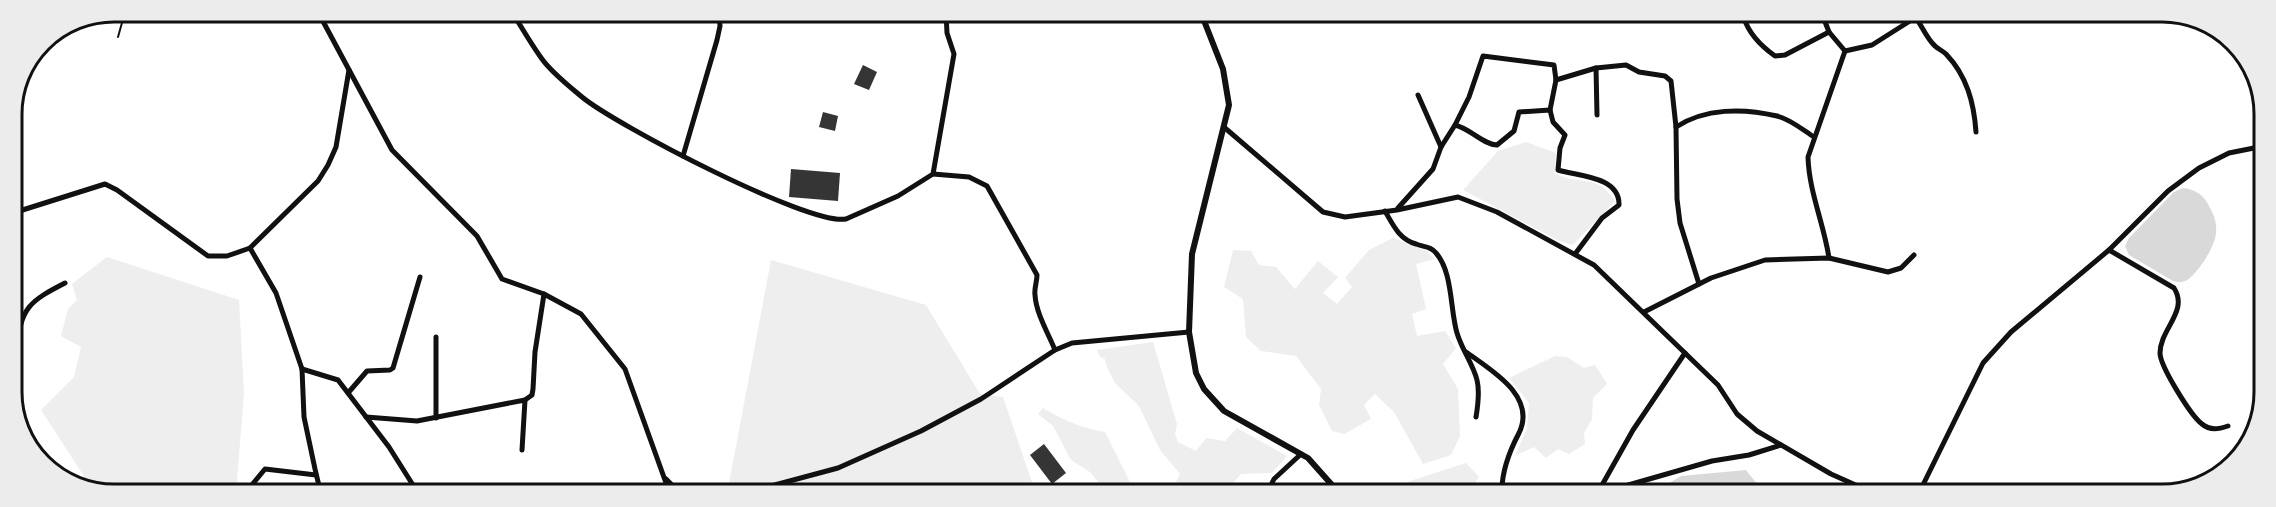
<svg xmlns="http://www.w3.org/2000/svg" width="2276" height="507" font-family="Raleway,sans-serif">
  <rect width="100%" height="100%" fill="#fff"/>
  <g fill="#eee">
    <path d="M1526,142L1556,153L1555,173C1578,187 1597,172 1615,201L1573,245L1559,241L1463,190L1498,151Z"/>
    <polygon points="1393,238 1427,251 1434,259 1416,264 1426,309 1412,314 1417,336 1445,331 1456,348 1443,364 1458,389 1460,436 1451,455 1423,464 1394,412 1375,394 1364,405 1371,419 1344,434 1332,431 1319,405 1321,389 1296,356 1261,351 1246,337 1243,299 1224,287 1233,250 1251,251 1259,265 1276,267 1295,289 1318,261 1338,277 1323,293 1337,304 1352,287 1345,278 1369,250"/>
    <polygon points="107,257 239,300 244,393 236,493 95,493 41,410 74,377 81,347 61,336 68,309 77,300 72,284"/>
    <polygon points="771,260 926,305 980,394 1003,397 1036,494 727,494"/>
    <polygon points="1153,342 1177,424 1175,434 1178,442 1196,451 1206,438 1225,441 1237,428 1287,456 1272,473 1241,474 1223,494 1170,494 1180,474 1160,450 1139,406 1115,383 1106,365 1105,359 1100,357 1097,350"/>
    <polygon points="1555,356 1567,357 1584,368 1595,365 1607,384 1593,398 1592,419 1584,433 1585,444 1569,454 1558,449 1546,458 1534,447 1515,456 1527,428 1529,403 1509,378"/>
    <path d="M1043,408C1063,420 1081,428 1105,432L1136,494H1108L1090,472L1071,460L1053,426L1038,414Z"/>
    <polygon points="1466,463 1479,477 1467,494 1413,494 1407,482"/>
  </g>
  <g fill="#d9d9d9">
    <path d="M2183,188C2196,190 2203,194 2209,206C2214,215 2217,222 2216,233C2215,247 2198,273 2187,280C2182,283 2178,282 2173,281L2129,255L2125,246L2129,238L2174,192Z"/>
    <polygon points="1746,470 1765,494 1651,494 1681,476"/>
  </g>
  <g fill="#353535">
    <polygon points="863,65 877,72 869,90 854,84"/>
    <polygon points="823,112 838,116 835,131 819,127"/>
    <polygon points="791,169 840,173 838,201 789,197"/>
    <polygon points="1044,444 1066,473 1052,484 1030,455"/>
  </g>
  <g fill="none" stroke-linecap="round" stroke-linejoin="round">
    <polyline stroke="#111" stroke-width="2" points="118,37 125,12"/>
    <g stroke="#111" stroke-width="5">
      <polyline points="318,12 392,150 477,236 502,279 544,294 581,314 625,369 670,494"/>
      <path d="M512,12C522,28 531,44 542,59C552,73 569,86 582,97C616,125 809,226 846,219L898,196L933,174L954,54L947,33L946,13"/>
      <polyline points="1822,14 1829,32 1845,51"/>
      <path d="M1744,18C1749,34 1761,46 1775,56L1785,55L1829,32"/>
      <path d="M1916,18C1922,26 1927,39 1935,46C1938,49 1943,51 1946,54C1967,76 1974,103 1976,132"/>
      <polyline points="1845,51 1872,45 1921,14"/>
      <polyline points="1596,68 1597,115"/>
      <polyline points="1556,80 1596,68 1626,65 1639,72 1665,76 1671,81 1676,127 1677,199 1680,223 1699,284"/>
      <polyline points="1418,95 1441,147"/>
      <path d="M1455,125C1471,129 1482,144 1497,145L1514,131L1519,112L1550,110L1553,122L1565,135L1560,148L1558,170C1577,176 1620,176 1619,205L1602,218L1575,254"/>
      <path d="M1676,127C1705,108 1743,108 1777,116C1790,119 1803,130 1814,137"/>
      <polyline points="1225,128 1323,212 1345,217 1397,210 1458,197 1497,212 1594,265 1718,385 1737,414 1757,431 1831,474 1878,495"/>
      <polyline points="683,156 717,40 720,26 719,13"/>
      <path d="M933,174L969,177L987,186L1037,275C1037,282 1034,288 1035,295C1036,313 1048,333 1055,350"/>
      <polyline points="1398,208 1433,169 1441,147 1455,125 1469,97 1483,56 1554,65 1556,80 1550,110"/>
      <path d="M1385,211C1393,225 1399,239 1416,244C1423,247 1431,246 1436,253C1453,272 1450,310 1457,333C1462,350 1473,364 1477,380C1480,392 1478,405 1476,417"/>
      <polyline points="13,213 105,184 117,190 208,256 227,256 250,248 318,181 328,165 336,147 349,70"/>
      <polyline points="250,248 276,293 302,369 304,417 315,469 320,490 324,493"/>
      <path d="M2109,250L2174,288C2189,311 2160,329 2160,353C2160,366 2191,416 2202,424C2210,431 2219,429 2228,426"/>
      <path d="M1829,258C1824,224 1809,192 1808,157L1845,51"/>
      <polyline points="1644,312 1711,278 1765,260 1829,258 1888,272 1901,268 1914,255"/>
      <path d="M1466,352C1491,370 1537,396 1519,433C1509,452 1501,472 1502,494"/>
      <polyline points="302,369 338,380 389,447 418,493"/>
      <path d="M14,386C20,374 17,363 18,350C18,308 32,300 65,283"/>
      <polyline points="348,393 367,371 390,370 393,368 420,277"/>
      <polyline points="366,417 417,421 525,400 532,395 533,389 535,352 544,294"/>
      <polyline points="436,418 436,337"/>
      <polyline points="522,450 525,400"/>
      <polyline points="666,479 674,487 686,494"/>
      <polyline points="252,493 251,486 265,469 316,475"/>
      <polyline points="741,494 838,468 921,431 981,399 1055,350 1072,343 1189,332"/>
      <polyline points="1272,494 1272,483 1274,479 1301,454"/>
      <polyline points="1597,494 1712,461 1749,455 1781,445"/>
      <polyline points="1597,494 1633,430 1685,353"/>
      <polyline points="1918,495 1983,363 2011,332 2109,250 2168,191 2199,168 2229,153 2254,148 2262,148"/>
    </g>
    <polyline stroke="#111" stroke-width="6" points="1201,13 1223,69 1229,105 1192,254 1189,332 1196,373 1204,389 1224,411 1308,458 1340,494"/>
  </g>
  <path d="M0 0H2276V507H0ZM114 22H2162A92 92 0 0 1 2254 114V392A92 92 0 0 1 2162 484H114A92 92 0 0 1 22 392V114A92 92 0 0 1 114 22Z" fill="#ececec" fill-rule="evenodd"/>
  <path fill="none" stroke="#111" stroke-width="3" d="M114 22H2162A92 92 0 0 1 2254 114V392A92 92 0 0 1 2162 484H114A92 92 0 0 1 22 392V114A92 92 0 0 1 114 22Z"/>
</svg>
